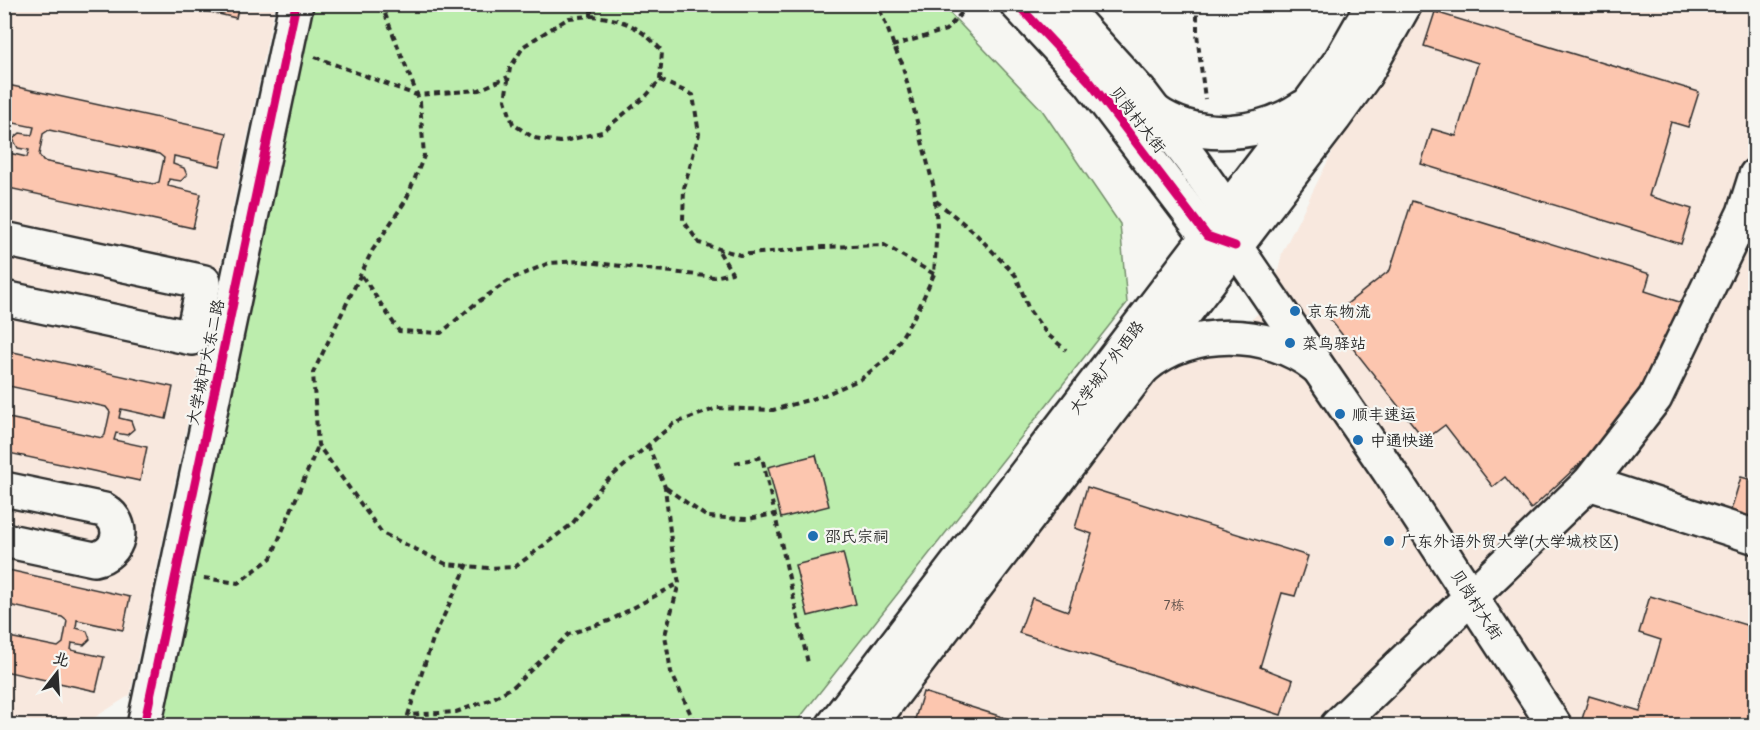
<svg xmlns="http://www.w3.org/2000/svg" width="1760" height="730" font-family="Delius,'LXGW WenKai TC',sans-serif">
  <rect width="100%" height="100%" fill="#f6f6f2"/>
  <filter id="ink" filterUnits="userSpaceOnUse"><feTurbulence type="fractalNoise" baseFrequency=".0167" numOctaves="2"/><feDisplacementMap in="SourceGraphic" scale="12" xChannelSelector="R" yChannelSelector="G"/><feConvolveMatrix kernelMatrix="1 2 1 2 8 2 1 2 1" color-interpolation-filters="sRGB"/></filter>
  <g filter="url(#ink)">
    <g fill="#f8e8de">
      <polygon points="5,5 275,5 130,695 83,725 46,725 5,716"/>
      <polygon points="1406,5 1755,5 1755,725 884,726 1162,357 1222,350 1272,299 1282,253"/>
    </g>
    <polygon fill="#bcedad" stroke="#748c6c" stroke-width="1.5" points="303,5 942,5 1042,110 1120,224 1127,303 794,725 150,726"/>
    <g fill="#fcc6af" stroke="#2b2b2b" stroke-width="1.5" fill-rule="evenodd">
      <polygon points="176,4 239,4 236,18"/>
      <polygon points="1435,12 1699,92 1688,127 1671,122 1649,196 1692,209 1681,244 1421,164 1432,129 1456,136 1478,63 1424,46"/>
      <path d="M8,85L227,133L220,166L174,156L173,164L184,168L187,175L181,181L169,179L168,186L201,194L193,228L4,187V152L27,157L29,150L18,148L13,139L20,133L32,135L34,127L4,121ZM49,130L159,154L164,158L159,182L154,184L43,161L39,155L43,134Z"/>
      <polygon points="1412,201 1650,274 1645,291 1695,307 1614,432 1531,509 1505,477 1493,487 1445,425 1425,440 1329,318 1390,270"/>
      <polygon points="4,350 173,387 166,419 121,409 119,418 131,421 134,429 127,435 116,433 114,440 147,447 140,481 4,452 4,417 102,438 105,435 110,412 106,407 4,385"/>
      <polygon points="816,455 829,506 781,518 768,467"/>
      <polygon points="1741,477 1756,481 1756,528 1728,520"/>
      <polygon points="1087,487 1308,556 1295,596 1282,593 1260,667 1293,680 1281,715 1019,633 1032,598 1068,611 1092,534 1075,528"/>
      <polygon points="843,553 856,604 808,616 795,565"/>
      <polygon points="4,569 130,597 123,630 77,620 76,628 87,631 90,639 84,645 72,643 71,650 104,657 96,691 4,671 4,636 58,647 63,643 67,621 62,617 4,604"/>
      <polygon points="1650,596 1756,628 1756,726 1580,726 1589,696 1640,711 1661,640 1639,633"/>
      <polygon points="923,692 1031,726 913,726"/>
    </g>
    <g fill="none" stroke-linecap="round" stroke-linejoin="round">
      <g stroke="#2b2b2b" stroke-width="38">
        <g id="minor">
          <polyline points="1017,4 1090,82 1207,236 1233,245"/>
          <polyline points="1060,4 1140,92 1193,162 1227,210 1235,246 1389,471 1555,726"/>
          <polyline points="4,239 204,282 192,338 4,298"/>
          <path d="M1144,367C1190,327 1268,328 1316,366"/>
          <polyline points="1589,483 1756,537"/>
          <path d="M4,489L104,510C127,524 120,554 94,559L4,540"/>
          <polyline points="144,726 296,4"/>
          <polyline points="1337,726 1589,483 1655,398 1744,213 1756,175"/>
        </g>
      </g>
      <g stroke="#2b2b2b" stroke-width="38">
        <g id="major">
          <path d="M1154,111C1197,142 1260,136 1302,108"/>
          <polyline points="833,726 1311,101 1341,60 1373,4"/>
          <polyline points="869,726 1334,118 1365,75 1405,4"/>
        </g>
      </g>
      <g stroke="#2b2b2b" stroke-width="4" stroke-dasharray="6 4.5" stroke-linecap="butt">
        <path d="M381,4L420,102L424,156L406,200L372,251L313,373L318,445L382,533L446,564L488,568L515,567L572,524L604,483L673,424L717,408L773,410L822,396L861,379L890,356L918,310L934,274L937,226L934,188L902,63C891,44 888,23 876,4"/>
        <polyline points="1197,4 1197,34 1205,99"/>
        <path d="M591,16C622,18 641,27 662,51L660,80L647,95L602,132L560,142L534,138L513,124L505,100L510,68L524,46L549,30L569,18Z"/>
        <polyline points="591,16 591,4"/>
        <polyline points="892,46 946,30 970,4"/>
        <polyline points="315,57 416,95 479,90 508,77"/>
        <polyline points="660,80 693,95 699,134 684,188 683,220 699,243 740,255 823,247 884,245 934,274"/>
        <polyline points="936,201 974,232 1016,276 1029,310 1047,334 1066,350"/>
        <polyline points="362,276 399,331 441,333 475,304 511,279 549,263 580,261 714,277 732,273 717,248"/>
        <polyline points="648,445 665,487 672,549 679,583 665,635 671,672 693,719 703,726"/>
        <polyline points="735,463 762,457 808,663"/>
        <polyline points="666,488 707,517 748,519 775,514"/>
        <polyline points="468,564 433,639 408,715 456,712 492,699 514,686 569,634 609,621 679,583"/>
        <polyline points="204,578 238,583 271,558 318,446"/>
      </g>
      <use href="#minor" stroke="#f6f6f2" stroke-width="33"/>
      <use href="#major" stroke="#f6f6f2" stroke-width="33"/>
      <g stroke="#f6f6f2" stroke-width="13">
        <g id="cycleway">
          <polyline points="1017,4 1090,82 1207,236 1235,246"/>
          <polyline points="144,726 296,4"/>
        </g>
      </g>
      <use href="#cycleway" stroke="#d6006c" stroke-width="9"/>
    </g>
  </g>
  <g fill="#1f6fb2" stroke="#f6f6f2" stroke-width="2">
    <circle cx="1295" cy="311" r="6"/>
    <circle cx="1290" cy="343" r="6"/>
    <circle cx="1340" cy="414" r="6"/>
    <circle cx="1358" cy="440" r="6"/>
    <circle cx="813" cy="536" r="6"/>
    <circle cx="1389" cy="541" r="6"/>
  </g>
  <g text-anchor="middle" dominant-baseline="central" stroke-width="4.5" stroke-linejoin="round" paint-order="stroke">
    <g font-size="14" fill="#5f524c">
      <text x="1174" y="605">7栋</text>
    </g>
    <g font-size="16" fill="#2b2b2b" stroke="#f6f6f2">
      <text transform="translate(1138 119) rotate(52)">贝岗村大街</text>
      <text transform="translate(205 362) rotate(-78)">大学城中大东二路</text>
      <text transform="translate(1106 367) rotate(-53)">大学城广外西路</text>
      <text transform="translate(1477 604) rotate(57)">贝岗村大街</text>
    </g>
    <g font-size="16" fill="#2b2b2b" stroke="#f6f6f2" text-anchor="start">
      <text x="1307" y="311">京东物流</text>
      <text x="1302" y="343">菜鸟驿站</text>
      <text x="1352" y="414">顺丰速运</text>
      <text x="1370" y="440">中通快递</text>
      <text x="825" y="536">邵氏宗祠</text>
      <text x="1401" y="541">广东外语外贸大学(大学城校区)</text>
    </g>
  </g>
  <rect width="1760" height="730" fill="none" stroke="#f6f6f2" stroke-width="24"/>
  <rect x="12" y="12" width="1736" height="706" fill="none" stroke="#2b2b2b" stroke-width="2" filter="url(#ink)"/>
  <g transform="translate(57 673) rotate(17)" stroke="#f6f6f2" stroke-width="4.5" paint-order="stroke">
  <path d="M0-4.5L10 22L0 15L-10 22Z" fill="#2b2b2b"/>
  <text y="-9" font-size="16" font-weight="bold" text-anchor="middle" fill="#2b2b2b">北</text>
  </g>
</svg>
